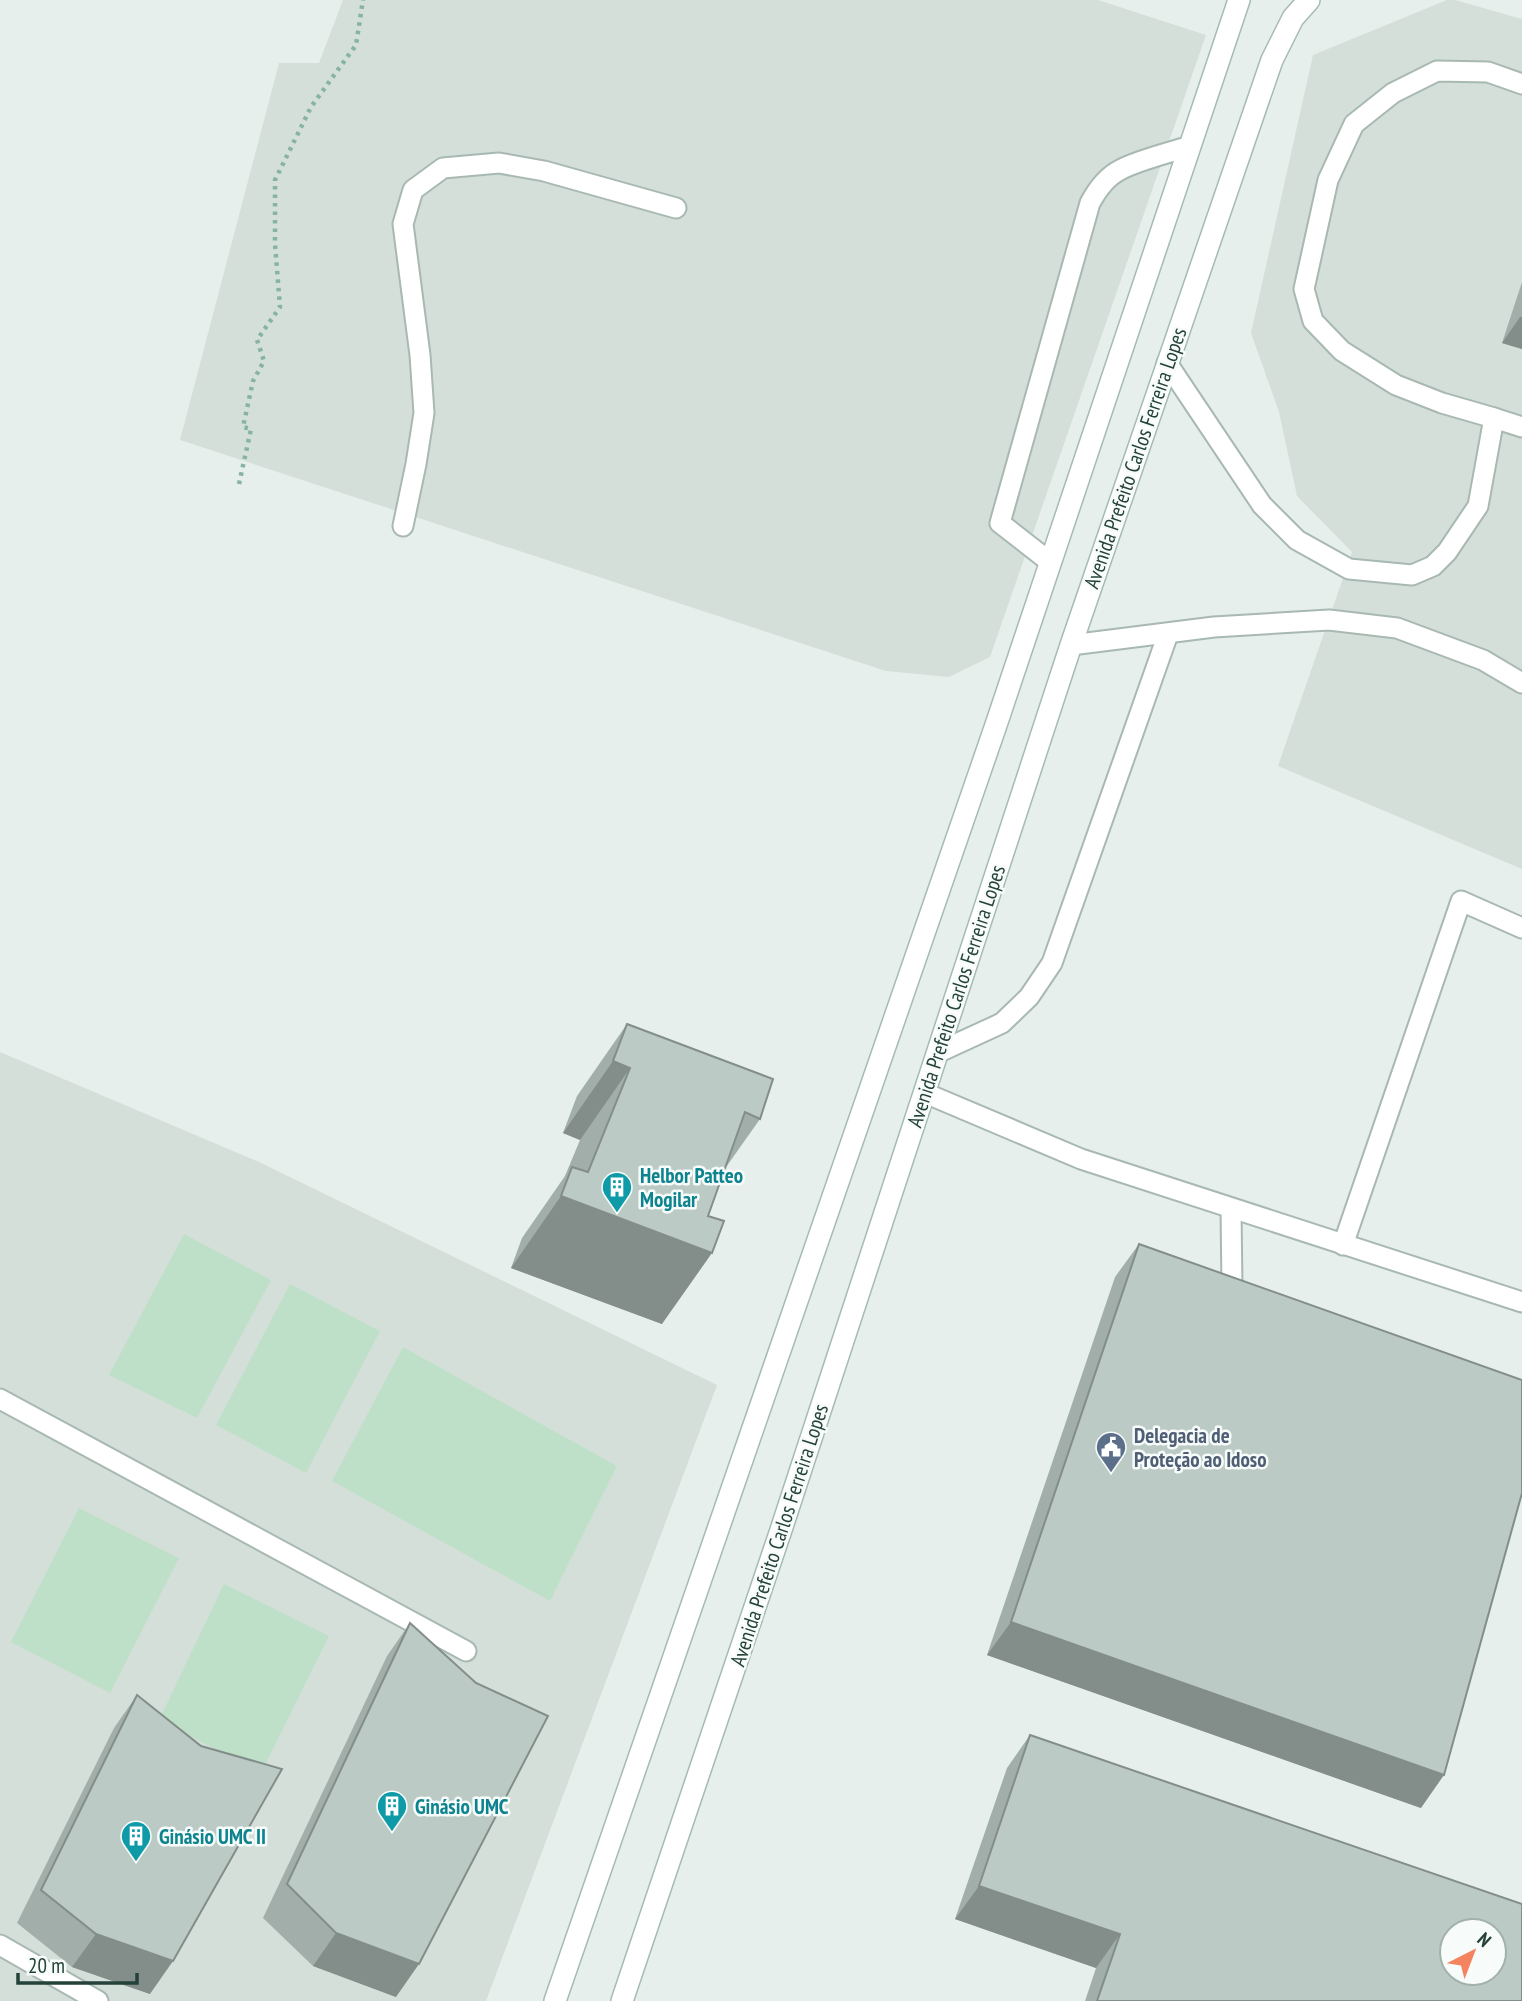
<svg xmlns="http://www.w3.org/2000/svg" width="1522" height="2001" font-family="'PT Sans Narrow',sans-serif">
  <rect width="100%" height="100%" fill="#e6efeb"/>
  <g fill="#d4dfda">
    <polygon points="343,0 1098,0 1206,35 990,657 949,677 886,671 180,440 279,63 319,63"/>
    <polygon points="1447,0 1455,0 1522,19 1522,869 1278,766 1352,552 1297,496 1279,412 1251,333 1313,55"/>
    <polygon points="0,1052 259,1162 717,1385 486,2001 0,2001"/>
  </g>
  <g fill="#bfe0c8">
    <polygon points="184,1234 271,1280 197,1418 109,1375"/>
    <polygon points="290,1284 380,1331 306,1473 216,1425"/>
    <polygon points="403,1347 617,1466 550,1601 332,1481"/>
    <polygon points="79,1508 179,1558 110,1693 11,1642"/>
    <polygon points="224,1584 329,1636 261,1773 159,1720"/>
  </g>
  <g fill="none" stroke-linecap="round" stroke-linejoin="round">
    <g stroke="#a8b8b2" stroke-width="23">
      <g id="lane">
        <polyline points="1167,363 1262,505 1297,540 1349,569 1412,575 1433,566 1447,552 1478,506 1494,418 1442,403 1396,385 1342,351 1313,321 1304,289 1328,180 1354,124 1393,93 1437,71 1488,72 1522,84"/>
        <polyline points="1494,418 1522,427"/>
        <polyline points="403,526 416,464 424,413 420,355 403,224 413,190 443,168 499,163 544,171 676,208"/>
        <path d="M1050,562L1000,523L1090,203C1097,190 1106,177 1120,170C1138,160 1169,153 1190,146"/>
        <polyline points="1071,645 1214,627 1329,620 1397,628 1483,660 1522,683"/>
        <polyline points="939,1052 1002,1023 1029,997 1052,963 1168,634"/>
        <polyline points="925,1093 1081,1159 1522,1302"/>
        <polyline points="1231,1208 1232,1289 1239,1299"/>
        <polyline points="1343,1245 1461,901 1522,928"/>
        <polyline points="0,1399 466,1651"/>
        <polyline points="0,1945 98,2001"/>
      </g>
    </g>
    <g stroke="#a4bbb3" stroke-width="24">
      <g id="secondary">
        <polyline points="555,2001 996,725 1239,0"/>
        <polyline points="622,2001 781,1530 1071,645 1272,60 1293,18 1309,0"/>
      </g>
    </g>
    <polyline stroke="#86b3a5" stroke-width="4.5" stroke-dasharray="3.5 5" stroke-linecap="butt" points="239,484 251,429 243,427 253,381 264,361 257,340 280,307 275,244 275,180 311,107 356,45 363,0"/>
    <use href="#lane" stroke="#fff" stroke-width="19"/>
    <use href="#secondary" stroke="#fff" stroke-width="21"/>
  </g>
  <g fill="#a1aea9">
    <polygon points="1522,282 1522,349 1502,343"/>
    <polygon points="627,1024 760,1119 724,1170 708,1216 662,1324 511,1268 522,1238 565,1176 580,1140 563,1133 577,1096"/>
    <polygon points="1139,1244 1421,1808 987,1655 1115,1277"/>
    <polygon points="410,1623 396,1997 313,1966 263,1918 387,1656"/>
    <polygon points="137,1695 150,1994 72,1967 17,1923 114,1728"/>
    <polygon points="1030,1735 1522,2001 1085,2001 1096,1968 955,1919 1007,1768"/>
  </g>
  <g fill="#838d89">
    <polygon points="1520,317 1522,317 1522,349 1502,343"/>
    <polygon points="613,1061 630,1068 580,1140 563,1133"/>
    <polygon points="561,1196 712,1253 662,1324 511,1268"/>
    <polygon points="1011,1622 1444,1775 1421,1808 987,1655"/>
    <polygon points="979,1886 1120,1934 1096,1968 955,1919"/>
    <polygon points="336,1933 419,1964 396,1997 313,1966"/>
    <polygon points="96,1934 173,1961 150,1994 72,1967"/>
  </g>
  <g fill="#bbcac4" stroke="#838d89" stroke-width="2" fill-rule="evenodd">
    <polygon points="627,1024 773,1079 760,1119 745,1112 708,1216 724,1221 712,1253 561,1196 572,1167 588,1172 630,1068 613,1061"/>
    <polygon points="1139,1244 1522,1380 1522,1493 1444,1775 1011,1622"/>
    <polygon points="410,1623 476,1683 548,1716 419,1964 336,1933 287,1884"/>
    <polygon points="137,1695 201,1746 282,1769 173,1961 96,1934 41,1890"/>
    <path d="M1030,1735L1522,1904V2001H1097L1120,1934L979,1886ZM1452,1931H1494V1973H1452Z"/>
  </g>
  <defs>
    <g id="building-pin" transform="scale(1.575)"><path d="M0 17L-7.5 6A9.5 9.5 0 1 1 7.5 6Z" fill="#0f9aa8" stroke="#f7fbf9"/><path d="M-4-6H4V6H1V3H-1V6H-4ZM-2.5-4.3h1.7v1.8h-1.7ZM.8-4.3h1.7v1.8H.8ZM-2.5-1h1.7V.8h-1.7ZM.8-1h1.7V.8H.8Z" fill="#fff"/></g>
    <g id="civic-pin" transform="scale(1.575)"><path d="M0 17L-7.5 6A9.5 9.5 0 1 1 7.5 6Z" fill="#5c6f8a" stroke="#f7fbf9"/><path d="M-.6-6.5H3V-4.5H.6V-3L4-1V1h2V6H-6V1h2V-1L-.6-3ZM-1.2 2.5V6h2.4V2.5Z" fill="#fff"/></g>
  </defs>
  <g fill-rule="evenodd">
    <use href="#building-pin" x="617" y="1187"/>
    <use href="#civic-pin" x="1111" y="1447"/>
    <use href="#building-pin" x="392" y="1806"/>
    <use href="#building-pin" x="136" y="1836"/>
  </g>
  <g text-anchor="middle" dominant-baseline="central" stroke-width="5" stroke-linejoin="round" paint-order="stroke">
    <g font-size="21" fill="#24423a" stroke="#f7fbf9">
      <text transform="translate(1135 458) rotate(-71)">Avenida Prefeito Carlos Ferreira Lopes</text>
      <text transform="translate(956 996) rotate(-72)">Avenida Prefeito Carlos Ferreira Lopes</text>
      <text transform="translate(779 1535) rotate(-72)">Avenida Prefeito Carlos Ferreira Lopes</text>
    </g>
    <g font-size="21" font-weight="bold" fill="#0d838f" stroke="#f7fbf9" text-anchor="start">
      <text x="640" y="1175">Helbor Patteo<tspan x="640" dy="24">Mogilar</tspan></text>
      <text x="415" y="1806">Ginásio UMC</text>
      <text x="159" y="1836">Ginásio UMC II</text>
    </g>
    <g font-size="21" font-weight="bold" fill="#4e5e75" stroke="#f7fbf9" text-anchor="start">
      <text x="1134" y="1435">Delegacia de<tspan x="1134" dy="24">Proteção ao Idoso</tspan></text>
    </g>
  </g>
  <g transform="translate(1473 1952) rotate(42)"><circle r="33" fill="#f7fbf9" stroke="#a3b1ad" stroke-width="2"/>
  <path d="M0-5L12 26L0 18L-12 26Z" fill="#f4845f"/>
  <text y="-10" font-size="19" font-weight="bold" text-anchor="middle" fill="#24423a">N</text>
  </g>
  <path d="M18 1973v10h119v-10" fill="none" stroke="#24423a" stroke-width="3.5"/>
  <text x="28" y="1973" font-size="21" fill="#24423a" stroke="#f7fbf9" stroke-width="5" paint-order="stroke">20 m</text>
</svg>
